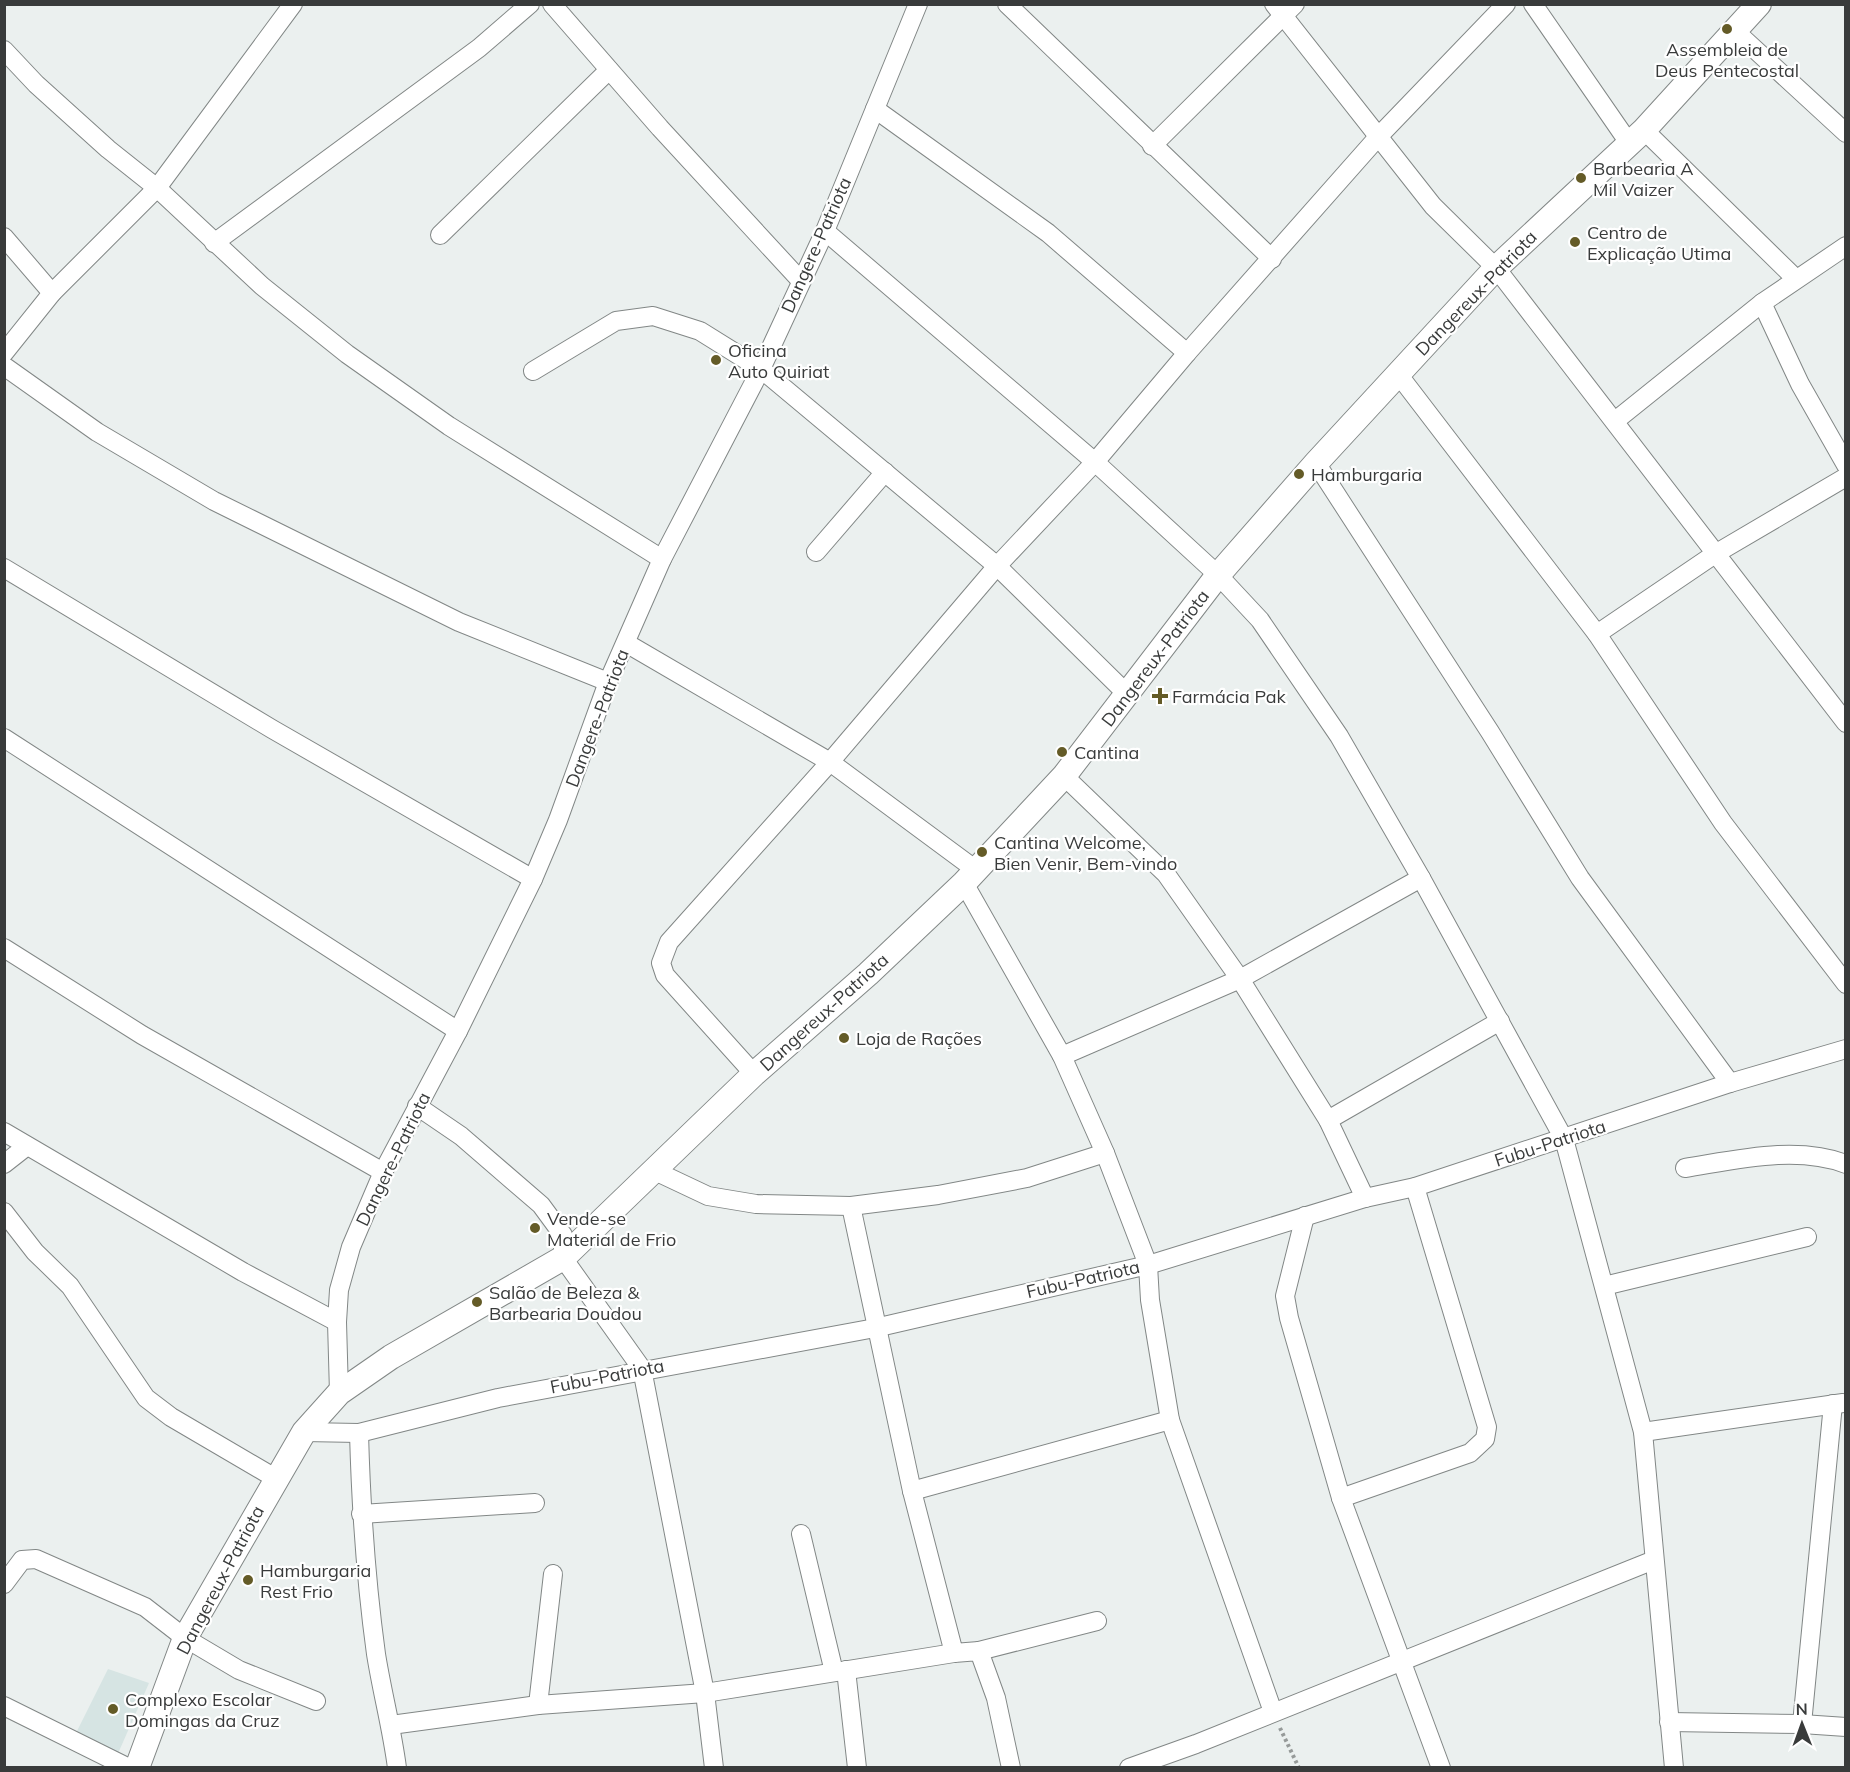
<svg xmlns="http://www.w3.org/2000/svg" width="1850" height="1772" font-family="Mulish,sans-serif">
  <rect width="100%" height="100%" fill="#ebf0ef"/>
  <polygon fill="#d6e4e3" points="108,1669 149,1683 116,1758 75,1735"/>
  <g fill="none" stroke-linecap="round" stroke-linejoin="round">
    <g stroke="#828786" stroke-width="20">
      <g id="street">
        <polyline points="552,4 660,128 801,281"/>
        <polyline points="1007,4 1272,259"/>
        <polyline points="1274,4 1433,206 1496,268 1846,723"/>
        <polyline points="1533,4 1629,143"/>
        <polyline points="1735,31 1846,133"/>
        <polyline points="4,50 36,84 108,149 157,188 262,286 347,354 449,426 662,559"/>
        <polyline points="875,109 1048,233 1187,353"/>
        <polyline points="1644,130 1795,278"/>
        <polyline points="1152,146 1295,4"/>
        <polyline points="825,231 1095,462 1218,575 1260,620 1339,736 1421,878 1564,1139 1643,1432 1674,1768"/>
        <polyline points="440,235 609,70"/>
        <polyline points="4,237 52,293"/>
        <polyline points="214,243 479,48 530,4"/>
        <polyline points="1762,303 1800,384 1846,465"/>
        <polyline points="4,353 52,293 157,188 293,4"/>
        <polyline points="4,366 97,432 214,501 459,622 608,682"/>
        <polyline points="533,371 616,321 653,316 700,331 761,369 997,566 1128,695"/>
        <polyline points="1398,374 1597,634 1723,823 1846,984"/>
        <polyline points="1615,421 1762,303 1846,246"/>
        <polyline points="1316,463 1490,732 1580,878 1730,1083"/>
        <polyline points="816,552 885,472"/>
        <polyline points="4,568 272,729 533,879"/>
        <polyline points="1597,634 1715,554 1846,477"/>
        <polyline points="626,643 830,762 976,870"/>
        <polyline points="4,738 458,1031"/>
        <polyline points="1064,776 1166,874 1240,979 1328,1120 1365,1198"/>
        <polyline points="964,883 1062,1056 1105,1153 1148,1265 1150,1300 1170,1420 1273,1712"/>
        <polyline points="4,948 142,1035 383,1172"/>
        <polyline points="1062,1056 1240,979 1421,878"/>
        <polyline points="754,1074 665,975 661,963 669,942 830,762 997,566 1095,462 1187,353 1378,137 1506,4"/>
        <polyline points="417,1106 461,1136 541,1205 563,1235 563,1258 642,1369 705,1693 714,1768"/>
        <polyline points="1328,1120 1500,1021"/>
        <polyline points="4,1132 243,1272 337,1322"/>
        <polyline points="4,1164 27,1146"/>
        <path d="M1685,1168C1736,1160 1796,1145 1846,1164"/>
        <polyline points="655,1171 708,1196 756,1204 851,1206 938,1195 1027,1178 1105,1153"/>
        <polyline points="851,1206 912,1491 954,1653 979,1651 996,1698 1011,1768"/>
        <polyline points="4,1212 35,1252 70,1286 146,1398 171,1417 275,1478"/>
        <polyline points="1305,1216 1285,1296 1289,1318 1341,1498 1441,1768"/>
        <polyline points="1604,1286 1807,1237"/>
        <polyline points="339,1393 337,1322 339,1290 351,1247 383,1172 458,1031 533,879 558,820 608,682 662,559 761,369 825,231 918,4"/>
        <polyline points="304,1432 359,1433 498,1398 875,1328 1148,1265 1365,1198 1415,1187 1730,1083 1846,1049"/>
        <polyline points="1643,1432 1843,1403"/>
        <path d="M359,1433C361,1507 366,1581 376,1654C382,1692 392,1729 397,1768"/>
        <polyline points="912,1491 1170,1420"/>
        <polyline points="1341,1498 1470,1453 1485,1439 1487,1427 1415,1187"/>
        <polyline points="361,1514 535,1503"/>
        <polyline points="801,1534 834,1672"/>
        <polyline points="4,1584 22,1560 36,1559 145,1607 185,1638 239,1670 316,1701"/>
        <polyline points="979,1651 1097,1621"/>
        <polyline points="846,1670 857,1768"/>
        <polyline points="538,1705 553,1574"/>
        <polyline points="4,1706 129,1768"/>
        <polyline points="1669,1722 1802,1724 1846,1727"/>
        <polyline points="1802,1724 1833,1404"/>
        <polyline points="391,1725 538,1705 705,1693 954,1653"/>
        <polyline points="1129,1768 1196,1744 1654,1560"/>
      </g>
    </g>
    <g stroke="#828786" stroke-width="26">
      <polyline id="secondary" points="137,1768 185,1638 304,1432 339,1393 391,1357 563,1258 754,1074 868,974 964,883 1064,776 1218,575 1316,463 1496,268 1644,130 1759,4"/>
    </g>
    <polyline stroke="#969a99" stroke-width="4" stroke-dasharray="3 3" stroke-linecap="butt" points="1280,1728 1299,1768"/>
    <use href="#street" stroke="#fff" stroke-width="18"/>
    <use href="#secondary" stroke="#fff" stroke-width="24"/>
  </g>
  <g fill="#645b27" stroke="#fff" stroke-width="2">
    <circle cx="1727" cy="29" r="6"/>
    <circle cx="1581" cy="178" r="6"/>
    <circle cx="1575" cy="242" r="6"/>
    <circle cx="716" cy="360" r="6"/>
    <circle cx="1299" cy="474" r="6"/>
    <path d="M1157 687h6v6h6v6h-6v6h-6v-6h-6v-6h6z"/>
    <circle cx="1062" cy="752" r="6"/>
    <circle cx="982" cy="852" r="6"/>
    <circle cx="844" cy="1038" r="6"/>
    <circle cx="535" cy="1228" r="6"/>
    <circle cx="477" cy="1302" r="6"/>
    <circle cx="248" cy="1580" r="6"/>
    <circle cx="113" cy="1709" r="6"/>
  </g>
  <g text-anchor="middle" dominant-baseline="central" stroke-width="4.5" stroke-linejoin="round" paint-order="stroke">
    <g font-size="18" fill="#393b3b" stroke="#fff" text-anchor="start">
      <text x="1727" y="49" text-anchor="middle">Assembleia de<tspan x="1727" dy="21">Deus Pentecostal</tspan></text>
      <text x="1593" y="168">Barbearia A<tspan x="1593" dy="21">Mil Vaizer</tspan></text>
      <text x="1587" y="232">Centro de<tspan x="1587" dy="21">Explicação Utima</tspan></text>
      <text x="728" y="350">Oficina<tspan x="728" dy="21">Auto Quiriat</tspan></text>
      <text x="1311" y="474">Hamburgaria</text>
      <text x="1172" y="696">Farmácia Pak</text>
      <text x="1074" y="752">Cantina</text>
      <text x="994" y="842">Cantina Welcome,<tspan x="994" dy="21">Bien Venir, Bem-vindo</tspan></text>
      <text x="856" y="1038">Loja de Rações</text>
      <text x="547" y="1218">Vende-se<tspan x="547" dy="21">Material de Frio</tspan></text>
      <text x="489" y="1292">Salão de Beleza &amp;<tspan x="489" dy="21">Barbearia Doudou</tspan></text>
      <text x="260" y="1570">Hamburgaria<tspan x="260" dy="21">Rest Frio</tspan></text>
      <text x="125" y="1699">Complexo Escolar<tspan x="125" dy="21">Domingas da Cruz</tspan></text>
    </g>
    <g font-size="18" fill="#393b3b" stroke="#fff">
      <text transform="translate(816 245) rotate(-66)">Dangere-Patriota</text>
      <text transform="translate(1476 293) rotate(-46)">Dangereux-Patriota</text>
      <text transform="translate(1155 658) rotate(-53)">Dangereux-Patriota</text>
      <text transform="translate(597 718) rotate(-69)">Dangere-Patriota</text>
      <text transform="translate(824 1012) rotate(-42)">Dangereux-Patriota</text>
      <text transform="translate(1550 1143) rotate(-18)">Fubu-Patriota</text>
      <text transform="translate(393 1159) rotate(-64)">Dangere-Patriota</text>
      <text transform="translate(1083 1279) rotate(-13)">Fubu-Patriota</text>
      <text transform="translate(607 1376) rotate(-11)">Fubu-Patriota</text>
      <text transform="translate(220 1580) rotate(-62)">Dangereux-Patriota</text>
    </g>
  </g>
  <rect width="1850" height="1772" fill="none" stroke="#393b3b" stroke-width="12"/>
  <g transform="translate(1802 1724) rotate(359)" stroke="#ffffff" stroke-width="4.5" paint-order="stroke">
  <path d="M0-4.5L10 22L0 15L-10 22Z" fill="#393b3b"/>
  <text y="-9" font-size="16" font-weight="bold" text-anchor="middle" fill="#393b3b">N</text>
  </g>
</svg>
